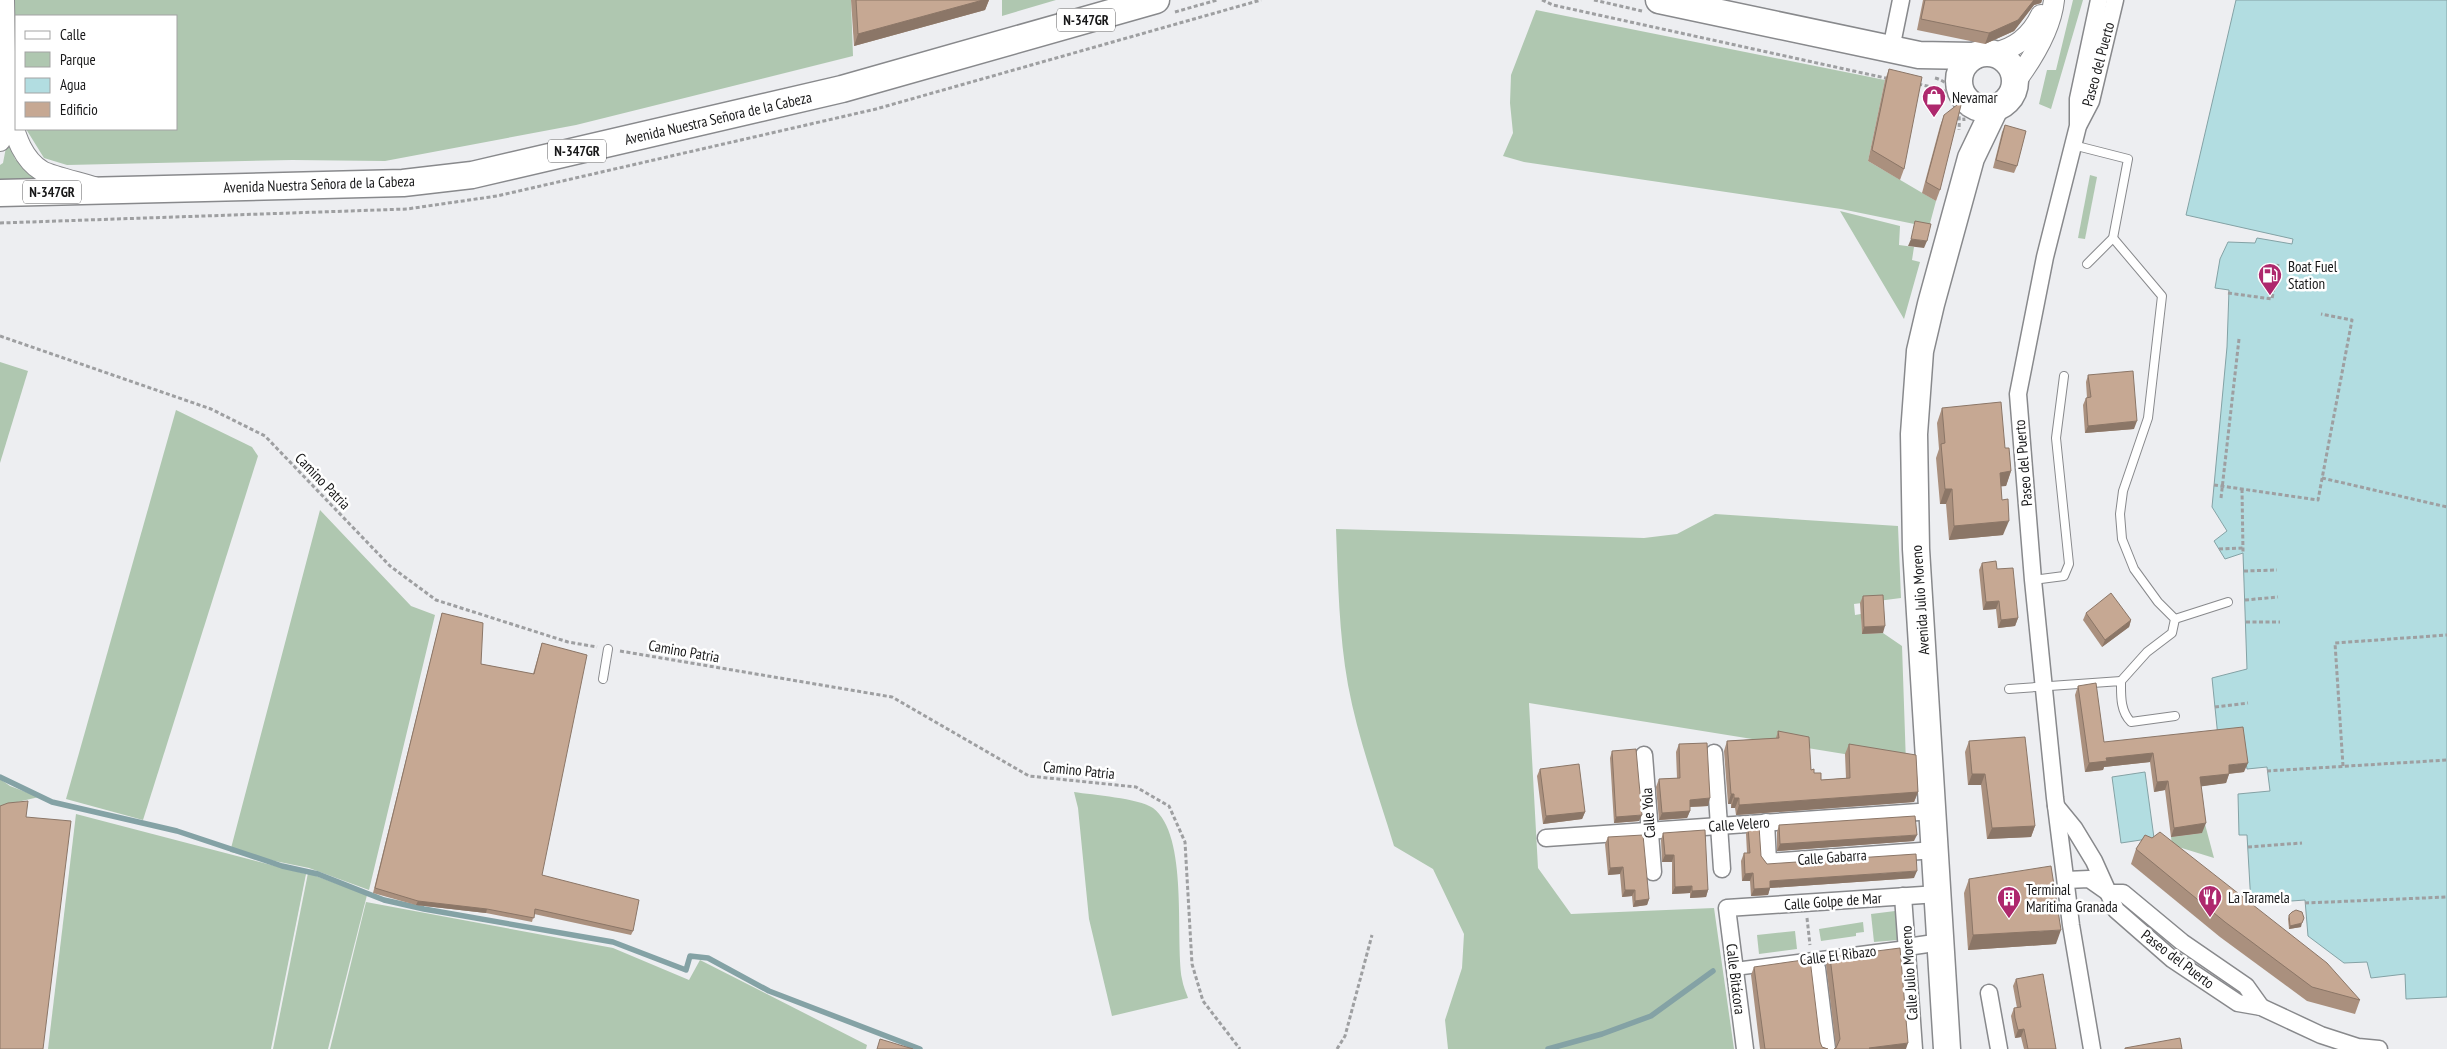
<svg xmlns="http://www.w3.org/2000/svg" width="2447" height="1049" font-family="'PT Sans Narrow',sans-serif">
  <rect width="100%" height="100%" fill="#edeef1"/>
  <g fill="#afc7b0">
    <polygon points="14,0 851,0 853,56 576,125 385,161 292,160 67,165 44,158 26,129 176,129 176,16 16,16 16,53"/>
    <polygon points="1002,0 1056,0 1002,16"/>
    <polygon points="2073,0 2083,0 2051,109 2039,104 2047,70 2056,70"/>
    <polygon points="1536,10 1885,80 1868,161 1936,201 1929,227 1841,209 1524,162 1503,156 1513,133 1510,103 1511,75"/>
    <polygon points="8,137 15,159 36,180 0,183 0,165 3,163"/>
    <polygon points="2090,175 2097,177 2085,239 2078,238"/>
    <polygon points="1840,211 1900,226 1899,245 1914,247 1912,260 1920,262 1904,319"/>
    <polygon points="0,362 28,371 0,463"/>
    <polygon points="176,410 252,447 258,456 143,820 66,799"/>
    <polygon points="320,510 411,606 435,615 369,890 309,868 230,852"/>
    <path d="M1715,514L1898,526L1901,598L1854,604L1855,615L1861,614L1862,634L1883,633L1902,646L1906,764L1529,703L1538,868L1571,914L1714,908L1734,1049H1448L1445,1020L1462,968L1464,934L1433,869L1394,846C1378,793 1358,739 1348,685C1339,634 1338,581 1336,529L1644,538L1677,534Z"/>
    <polygon points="0,779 10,786 39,797 0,806"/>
    <path d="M1074,792C1093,795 1138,798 1153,808C1189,835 1175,938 1182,979C1183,986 1186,992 1188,998L1112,1016L1089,919L1078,808Z"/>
    <polygon points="2198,798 2214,858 2172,845 2171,837 2202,833"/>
    <polygon points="76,814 306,874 271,1049 48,1049"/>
    <polygon points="308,873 367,895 328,1049 273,1049"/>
    <polygon points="366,902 613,948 689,980 700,960 867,1045 866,1049 330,1049"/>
    <polygon points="1895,911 1898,940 1874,942 1871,914"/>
    <polygon points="1863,922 1864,932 1856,933 1856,936 1821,941 1819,929"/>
    <polygon points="1795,931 1797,949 1759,954 1757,935"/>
  </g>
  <g fill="#b2dde1" stroke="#84a2a5">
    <polygon points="2236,0 2447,0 2447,997 2406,999 2405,974 2371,978 2367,962 2344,963 2308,936 2305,900 2251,904 2247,835 2239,835 2238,794 2270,791 2267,767 2247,769 2242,734 2218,737 2212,678 2247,669 2243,553 2225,559 2214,541 2227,531 2212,507 2227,347 2229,290 2215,288 2220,259 2228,242 2255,243 2257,238 2292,244 2293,239 2186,215"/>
    <polygon points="2145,772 2154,838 2121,843 2112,777"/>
  </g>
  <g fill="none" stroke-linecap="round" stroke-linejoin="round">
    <g stroke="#84a2a5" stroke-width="5.5">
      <polyline points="0,777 52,802 177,831 282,866 318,874 384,900 424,909 613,942 686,970 690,956 708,958 769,991 920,1049"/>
      <polyline points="1548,1049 1602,1034 1651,1016 1713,971"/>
    </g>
    <g stroke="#88898c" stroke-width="10">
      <g id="service">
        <polyline points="2073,145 2128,159 2113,238 2087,264"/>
        <polyline points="2113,238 2162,296 2148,418 2123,491 2120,514 2122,539 2134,569 2158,602 2175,619 2172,633 2147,652 2121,681"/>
        <polyline points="2033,580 2064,576 2069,564 2056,438 2064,376"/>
        <polyline points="2175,619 2228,602"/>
        <polyline points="603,679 608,649"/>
        <path d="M2009,689L2121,681C2121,695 2120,711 2131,722L2175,716"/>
      </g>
    </g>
    <g stroke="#88898c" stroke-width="15">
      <polyline id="pedestrian" points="1735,969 1907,947"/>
    </g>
    <g stroke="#88898c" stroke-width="19">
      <g id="minor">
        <polyline points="1891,49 1901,0"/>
        <polyline points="2079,124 2091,101 2115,0"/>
        <polyline points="1714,753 1722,869"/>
        <polyline points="1644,755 1653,872"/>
        <polyline points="2056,806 2074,828 2094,861 2116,910 2172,959 2238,1003 2261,1007 2321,1035 2358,1047 2379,1049"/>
        <polyline points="1766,822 1768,862 1935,850"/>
        <polyline points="1546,838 1933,811"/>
        <polyline points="2066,880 2089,879 2109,893 2123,893 2182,942 2246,986 2261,1007"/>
        <polyline points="1903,896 1914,1049"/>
        <polyline points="1907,947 1941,942"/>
        <polyline points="1817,968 1827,1049"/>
        <polyline points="1989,993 1999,1049"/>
        <polyline points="1745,1049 1727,908 1938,894"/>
        <polyline points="2092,1049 2071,925 2055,798 2033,580 2018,394 2045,257 2078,126 2078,99 2099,0"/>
      </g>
    </g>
    <g stroke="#88898c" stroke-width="22">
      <g id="tertiary">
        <path d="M1993,53C2015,49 2031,36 2041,15"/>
        <path d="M2016,81C2033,58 2051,29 2054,0"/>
        <path d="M6,104C14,128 19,157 42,171C51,176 82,183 94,187"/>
        <polyline points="0,141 6,104 4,0"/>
      </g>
    </g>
    <g stroke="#88898c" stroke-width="29">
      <g id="trunk">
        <polyline points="1659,0 1919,55 1974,56"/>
        <circle cx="1987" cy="81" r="28"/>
        <polyline points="0,193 403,183 472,175 842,89 1156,0"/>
        <polyline points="1947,1049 1916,549 1914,434 1920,351 1931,304 1971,158 1995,108"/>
      </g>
    </g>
    <g stroke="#9e9fa1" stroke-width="3" stroke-dasharray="4 2.5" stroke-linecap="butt">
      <polyline points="1542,0 1553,5 1890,79"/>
      <polyline points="1594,0 1642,11"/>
      <polyline points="1175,12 1217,0"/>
      <path d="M1935,78C1954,83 1963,103 1964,121"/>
      <path d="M1918,84C1951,91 1961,93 1959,130"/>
      <polyline points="0,223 407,209 497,196 876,109 1261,0"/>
      <polyline points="2228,293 2272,299 2278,264"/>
      <polyline points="0,336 211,409 265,436 390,566 436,600 568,642 597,647"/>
      <polyline points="2322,478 2447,507"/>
      <polyline points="2214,485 2318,500 2352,320 2321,314"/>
      <polyline points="2242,489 2243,552"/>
      <polyline points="2221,498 2239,339"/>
      <polyline points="2219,549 2243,548"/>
      <polyline points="2244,571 2277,570"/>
      <polyline points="2245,600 2278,597"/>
      <polyline points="2246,622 2280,622"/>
      <polyline points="620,651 892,697 1029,776 1136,787 1169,806 1185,842 1192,964 1203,1001 1240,1049"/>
      <polyline points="2215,707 2248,703"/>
      <polyline points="2343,766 2335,643 2447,635"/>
      <polyline points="2267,771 2447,760"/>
      <polyline points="2248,847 2302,843"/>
      <polyline points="2305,903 2447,897"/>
      <polyline points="1807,918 1810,945"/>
      <polyline points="1337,1049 1345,1036 1372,935"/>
    </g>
    <use href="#service" stroke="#fff" stroke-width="8"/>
    <use href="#pedestrian" stroke="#fff" stroke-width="12"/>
    <use href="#minor" stroke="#fff" stroke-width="16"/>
    <use href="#tertiary" stroke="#fff" stroke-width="20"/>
    <use href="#trunk" stroke="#fff" stroke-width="26"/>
  </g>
  <g fill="#aa907e">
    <polygon points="851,0 989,0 985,10 854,46"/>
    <polygon points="1923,0 2042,0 2041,3 2034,5 2014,31 1985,44 1917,30"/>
    <polygon points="1889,69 1904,169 1900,180 1868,161 1885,80"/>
    <polygon points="1944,115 1940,190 1936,201 1922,193 1940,126"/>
    <polygon points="2005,125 2017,166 2014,173 1993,168 2002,132"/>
    <polygon points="2088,375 2134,429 2085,433 2083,405 2086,398 2087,398 2086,382"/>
    <polygon points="1942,408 2005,448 2011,471 2006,486 2001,486 2003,535 1949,540 1946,504 1940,504 1936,458 1939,449 1937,423"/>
    <polygon points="1982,563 1997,569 2018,618 2015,626 1998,628 1996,609 1983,610 1979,570"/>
    <polygon points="1863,596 1883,633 1862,634 1860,603"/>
    <polygon points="442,613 481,664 533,674 542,643 542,875 633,931 631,935 534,914 532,922 486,913 416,905 373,893"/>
    <polygon points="2086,613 2131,620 2129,627 2102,647 2083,620"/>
    <polygon points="2078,686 2104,742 2244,772 2229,774 2226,783 2201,786 2202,833 2171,837 2165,790 2154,792 2150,762 2104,767 2103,770 2085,772 2075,695"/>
    <polygon points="1778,731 1811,770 1821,780 1846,778 1845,754 1849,744 1918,792 1914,802 1736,815 1735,808 1731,808 1731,804 1728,804 1724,751 1727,741 1776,738"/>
    <polygon points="1969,741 2035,826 2031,837 1987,839 1981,785 1968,785 1965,752"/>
    <polygon points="1679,744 1708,806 1690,807 1690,811 1687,818 1659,820 1656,787 1659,779 1677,778 1676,752"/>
    <polygon points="1612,751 1639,821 1614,823 1610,758"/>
    <polygon points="1540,769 1585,812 1582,819 1543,824 1537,776"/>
    <polygon points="1779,825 1914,841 1777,851 1777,832"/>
    <polygon points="1748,827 1761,856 1767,864 1914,878 1770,888 1768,895 1751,896 1750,881 1742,881 1741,861 1744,853 1747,853 1746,834"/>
    <polygon points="1663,833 1708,890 1706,897 1690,898 1690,893 1672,894 1672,862 1662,862 1661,840"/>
    <polygon points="1608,837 1649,899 1647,905 1633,907 1632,896 1622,897 1620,874 1608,875 1605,844"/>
    <polygon points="2136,849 2360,1000 2355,1014 2307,1001 2220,937 2131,864"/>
    <polygon points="1969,879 2056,944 1968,950 1964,893"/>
    <polygon points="2289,915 2301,927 2289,929 2288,919"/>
    <polygon points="1830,957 1906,1049 1836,1048 1826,965"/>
    <polygon points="1754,967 1822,1047 1828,1049 1760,1049 1751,975"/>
    <polygon points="2016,979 2056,1049 2024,1049 2021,1037 2015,1038 2011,1016 2014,1008 2017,1008 2013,986"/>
  </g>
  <g fill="#8b7667">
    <polygon points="983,0 989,0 985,10 854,46 858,34"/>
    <polygon points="2034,0 2042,0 2041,3 2034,5 2014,31 1985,44 1989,33"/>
    <polygon points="1911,239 1927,241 1924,248 1908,246"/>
    <polygon points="2137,421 2134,429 2085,433 2088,426"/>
    <polygon points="2011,471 2006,486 1995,487 2000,473"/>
    <polygon points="1945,489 1952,489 1946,504 1940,504"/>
    <polygon points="2009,521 2003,535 1949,540 1954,526"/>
    <polygon points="1999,601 1996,609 1983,610 1986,602"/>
    <polygon points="2018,618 2015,626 1998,628 2001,620"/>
    <polygon points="2131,620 2129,627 2102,647 2105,640"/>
    <polygon points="1885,626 1883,633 1862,634 1864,627"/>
    <polygon points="2153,753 2150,762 2104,767 2103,770 2085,772 2089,763 2106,758"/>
    <polygon points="2248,763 2244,772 2225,774 2229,765"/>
    <polygon points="1972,774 1985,774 1981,785 1968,785"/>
    <polygon points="2229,774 2226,783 2197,787 2200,777"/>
    <polygon points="2168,781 2165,790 2154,792 2157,782"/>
    <polygon points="1918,792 1914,802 1736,815 1739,805"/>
    <polygon points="1731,794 1734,794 1731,804 1728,804"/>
    <polygon points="1710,798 1708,806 1687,807 1690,800"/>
    <polygon points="1734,798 1739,798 1735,808 1731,808"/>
    <polygon points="1690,811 1687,818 1659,820 1662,813"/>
    <polygon points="1585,812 1582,819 1543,824 1546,816"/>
    <polygon points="1642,815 1639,821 1614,823 1616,817"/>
    <polygon points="2206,823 2202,833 2171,837 2174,828"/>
    <polygon points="2035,826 2031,837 1987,839 1992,828"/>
    <polygon points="1917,835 1914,841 1777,851 1780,844"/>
    <polygon points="1665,855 1674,855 1672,862 1662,862"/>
    <polygon points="1623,867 1620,874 1608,875 1610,868"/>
    <polygon points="1917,871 1914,878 1770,888 1768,895 1751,896 1754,889 1770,881"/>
    <polygon points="1753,873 1750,881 1742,881 1745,874"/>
    <polygon points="1692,886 1690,893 1672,894 1675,887"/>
    <polygon points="1625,890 1635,890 1632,896 1622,897"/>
    <polygon points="1708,890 1706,897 1690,898 1692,891"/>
    <polygon points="1649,899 1647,905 1633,907 1635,901"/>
    <polygon points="418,901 487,909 486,913 416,905"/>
    <polygon points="2302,923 2301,927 2289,929 2290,926"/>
    <polygon points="2061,930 2056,944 1968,950 1973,935"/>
    <polygon points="2024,1029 2021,1037 2015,1038 2018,1030"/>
    <polygon points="1908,1043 1906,1049 1869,1049 1869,1048"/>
  </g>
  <g fill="#c6a893" stroke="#8b7667">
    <polygon points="856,0 983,0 858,34"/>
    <polygon points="1925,0 2034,0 2018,20 1989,33 1921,19"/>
    <polygon points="1889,69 1922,77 1904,169 1872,150"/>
    <polygon points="1962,101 1940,190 1926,182 1944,115"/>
    <polygon points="2005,125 2026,131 2017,166 1996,160"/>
    <polygon points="1915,221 1931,224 1927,241 1911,239"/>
    <polygon points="2133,371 2137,421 2088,426 2086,398 2091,397 2088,375"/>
    <polygon points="2001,402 2005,448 2009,448 2011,471 2000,473 2002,500 2008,499 2009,521 1954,526 1952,489 1945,489 1941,444 1945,443 1942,408"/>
    <polygon points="1996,561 1997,569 2013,568 2018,618 2001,620 1999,601 1986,602 1982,563"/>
    <polygon points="2111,593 2131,620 2105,640 2086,613"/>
    <polygon points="1883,595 1885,626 1864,627 1863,596"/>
    <polygon points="442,613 483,623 481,664 534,674 542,643 587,655 542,875 639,900 633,931 535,909 534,918 487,909 418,901 375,888"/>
    <polygon points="2096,683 2104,742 2243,727 2248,763 2229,765 2229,774 2200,777 2206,823 2174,828 2168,781 2157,782 2153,753 2106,758 2107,761 2089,763 2078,686"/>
    <polygon points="1778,731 1809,737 1811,770 1814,769 1814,773 1821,773 1821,780 1850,778 1849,744 1916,755 1918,792 1739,805 1739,798 1734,798 1734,794 1731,794 1727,741 1779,738"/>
    <polygon points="2025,737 2035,826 1992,828 1985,774 1972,774 1969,741"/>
    <polygon points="1707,743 1710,798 1690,800 1690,811 1662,813 1659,779 1680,778 1679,744"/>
    <polygon points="1636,749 1642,815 1616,817 1612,751"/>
    <polygon points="1579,764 1585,812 1546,816 1540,769"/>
    <polygon points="28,801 26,817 71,821 43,1049 0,1049 0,806 8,803"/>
    <polygon points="1915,816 1917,835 1780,844 1779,825"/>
    <polygon points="1759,826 1761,856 1767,864 1916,854 1917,871 1770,881 1770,888 1754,889 1753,873 1745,874 1744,853 1750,853 1748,827"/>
    <polygon points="1705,830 1708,890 1692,891 1692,886 1675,887 1674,855 1665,855 1663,833"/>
    <polygon points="2160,832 2327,963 2360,1000 2312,987 2225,922 2136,849 2145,835 2152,838"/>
    <polygon points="1643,835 1649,899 1635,901 1635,890 1625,890 1623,867 1610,868 1608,837"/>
    <polygon points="2051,866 2061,930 1973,935 1969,879"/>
    <polygon points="2296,910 2302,912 2304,918 2302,923 2290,926 2289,915 2292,912"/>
    <polygon points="1900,948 1908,1043 1869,1048 1870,1049 1834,1049 1836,1048 1840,1039 1830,957"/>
    <polygon points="1810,959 1820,1042 1822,1047 1828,1049 1765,1049 1754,967"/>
    <polygon points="2043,974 2056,1049 2028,1049 2024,1029 2018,1030 2015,1018 2014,1008 2021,1007 2016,979"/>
    <polygon points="2180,1038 2182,1049 2125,1049 2125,1048"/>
    <polygon points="880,1039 913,1049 877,1049"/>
  </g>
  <defs>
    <g id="shop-pin" transform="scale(1.25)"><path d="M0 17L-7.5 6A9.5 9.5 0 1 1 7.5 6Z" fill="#ae286d" stroke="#fff"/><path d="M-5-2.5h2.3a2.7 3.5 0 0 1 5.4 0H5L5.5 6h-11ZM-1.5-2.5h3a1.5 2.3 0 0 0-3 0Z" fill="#fff"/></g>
    <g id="fuel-pin" transform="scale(1.25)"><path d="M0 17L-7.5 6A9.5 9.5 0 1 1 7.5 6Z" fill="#ae286d" stroke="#fff"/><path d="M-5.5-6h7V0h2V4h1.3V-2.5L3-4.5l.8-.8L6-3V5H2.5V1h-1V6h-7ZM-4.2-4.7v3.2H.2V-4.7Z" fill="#fff"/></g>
    <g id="restaurant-pin" transform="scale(1.25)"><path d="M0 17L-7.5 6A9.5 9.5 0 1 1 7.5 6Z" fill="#ae286d" stroke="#fff"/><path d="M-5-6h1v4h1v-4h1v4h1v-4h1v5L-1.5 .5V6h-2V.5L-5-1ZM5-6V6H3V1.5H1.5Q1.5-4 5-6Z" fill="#fff"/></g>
    <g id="building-pin" transform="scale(1.25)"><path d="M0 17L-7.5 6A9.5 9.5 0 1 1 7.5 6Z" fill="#ae286d" stroke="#fff"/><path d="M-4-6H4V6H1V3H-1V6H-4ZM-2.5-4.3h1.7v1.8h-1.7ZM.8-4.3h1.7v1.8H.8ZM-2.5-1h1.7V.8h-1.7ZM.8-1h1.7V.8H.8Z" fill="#fff"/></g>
  </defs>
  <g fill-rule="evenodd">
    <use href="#shop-pin" x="1934" y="97"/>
    <use href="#fuel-pin" x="2270" y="275"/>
    <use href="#restaurant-pin" x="2210" y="897"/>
    <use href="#building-pin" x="2009" y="898"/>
  </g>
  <g text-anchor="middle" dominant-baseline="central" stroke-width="5" stroke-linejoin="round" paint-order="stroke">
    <g fill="#fff" stroke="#5d5d5e" stroke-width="1">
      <rect x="1057" y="8.5" width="58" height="23" rx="4"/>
      <rect x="548" y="139.5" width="58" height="23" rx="4"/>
      <rect x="23" y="180.5" width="58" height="23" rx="4"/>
    </g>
    <g font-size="14" font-weight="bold" fill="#181819">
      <text x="1086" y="20">N-347GR</text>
      <text x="577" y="151">N-347GR</text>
      <text x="52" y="192">N-347GR</text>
    </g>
    <g font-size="15" fill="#181819" stroke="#fff">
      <text transform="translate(2098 64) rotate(-75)">Paseo del Puerto</text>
      <text transform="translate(718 118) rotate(-13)">Avenida Nuestra Señora de la Cabeza</text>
      <text transform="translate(319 184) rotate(-2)">Avenida Nuestra Señora de la Cabeza</text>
      <text transform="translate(2023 463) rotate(-95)">Paseo del Puerto</text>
      <text transform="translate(323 481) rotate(46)">Camino Patria</text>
      <text transform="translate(1920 600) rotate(-94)">Avenida Julio Moreno</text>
      <text transform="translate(684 651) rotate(10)">Camino Patria</text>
      <text transform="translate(1079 770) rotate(6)">Camino Patria</text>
      <text transform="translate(1648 813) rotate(-94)">Calle Yola</text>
      <text transform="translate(1739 824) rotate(-4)">Calle Velero</text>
      <text transform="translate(1832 857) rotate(-4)">Calle Gabarra</text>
      <text transform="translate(1833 901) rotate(-4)">Calle Golpe de Mar</text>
      <text transform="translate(1838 955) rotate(-7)">Calle El Ribazo</text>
      <text transform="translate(2178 959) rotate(37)">Paseo del Puerto</text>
      <text transform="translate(1909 973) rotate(-94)">Calle Julio Moreno</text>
      <text transform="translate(1736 979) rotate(83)">Calle Bitácora</text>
    </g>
    <g font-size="15" fill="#181819" stroke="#fff" text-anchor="start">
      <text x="1952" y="97">Nevamar</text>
      <text x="2288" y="266">Boat Fuel<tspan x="2288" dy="17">Station</tspan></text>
      <text x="2026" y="889">Terminal<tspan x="2026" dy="17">Marítima Granada</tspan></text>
      <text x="2228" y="897">La Taramela</text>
    </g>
  </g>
  <rect x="15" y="15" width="162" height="115" fill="#ffffff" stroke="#a3a3a3"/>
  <rect x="25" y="31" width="25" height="8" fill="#ffffff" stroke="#a3a3a3"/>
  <text x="60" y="40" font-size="15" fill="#181819">Calle</text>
  <rect x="25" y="52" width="25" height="15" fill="#afc7b0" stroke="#a3a3a3"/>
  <text x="60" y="65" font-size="15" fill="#181819">Parque</text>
  <rect x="25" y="78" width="25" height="15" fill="#b2dde1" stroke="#a3a3a3"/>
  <text x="60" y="90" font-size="15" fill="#181819">Agua</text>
  <rect x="25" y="102" width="25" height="15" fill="#c6a893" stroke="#a3a3a3"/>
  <text x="60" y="115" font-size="15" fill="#181819">Edificio</text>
</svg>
